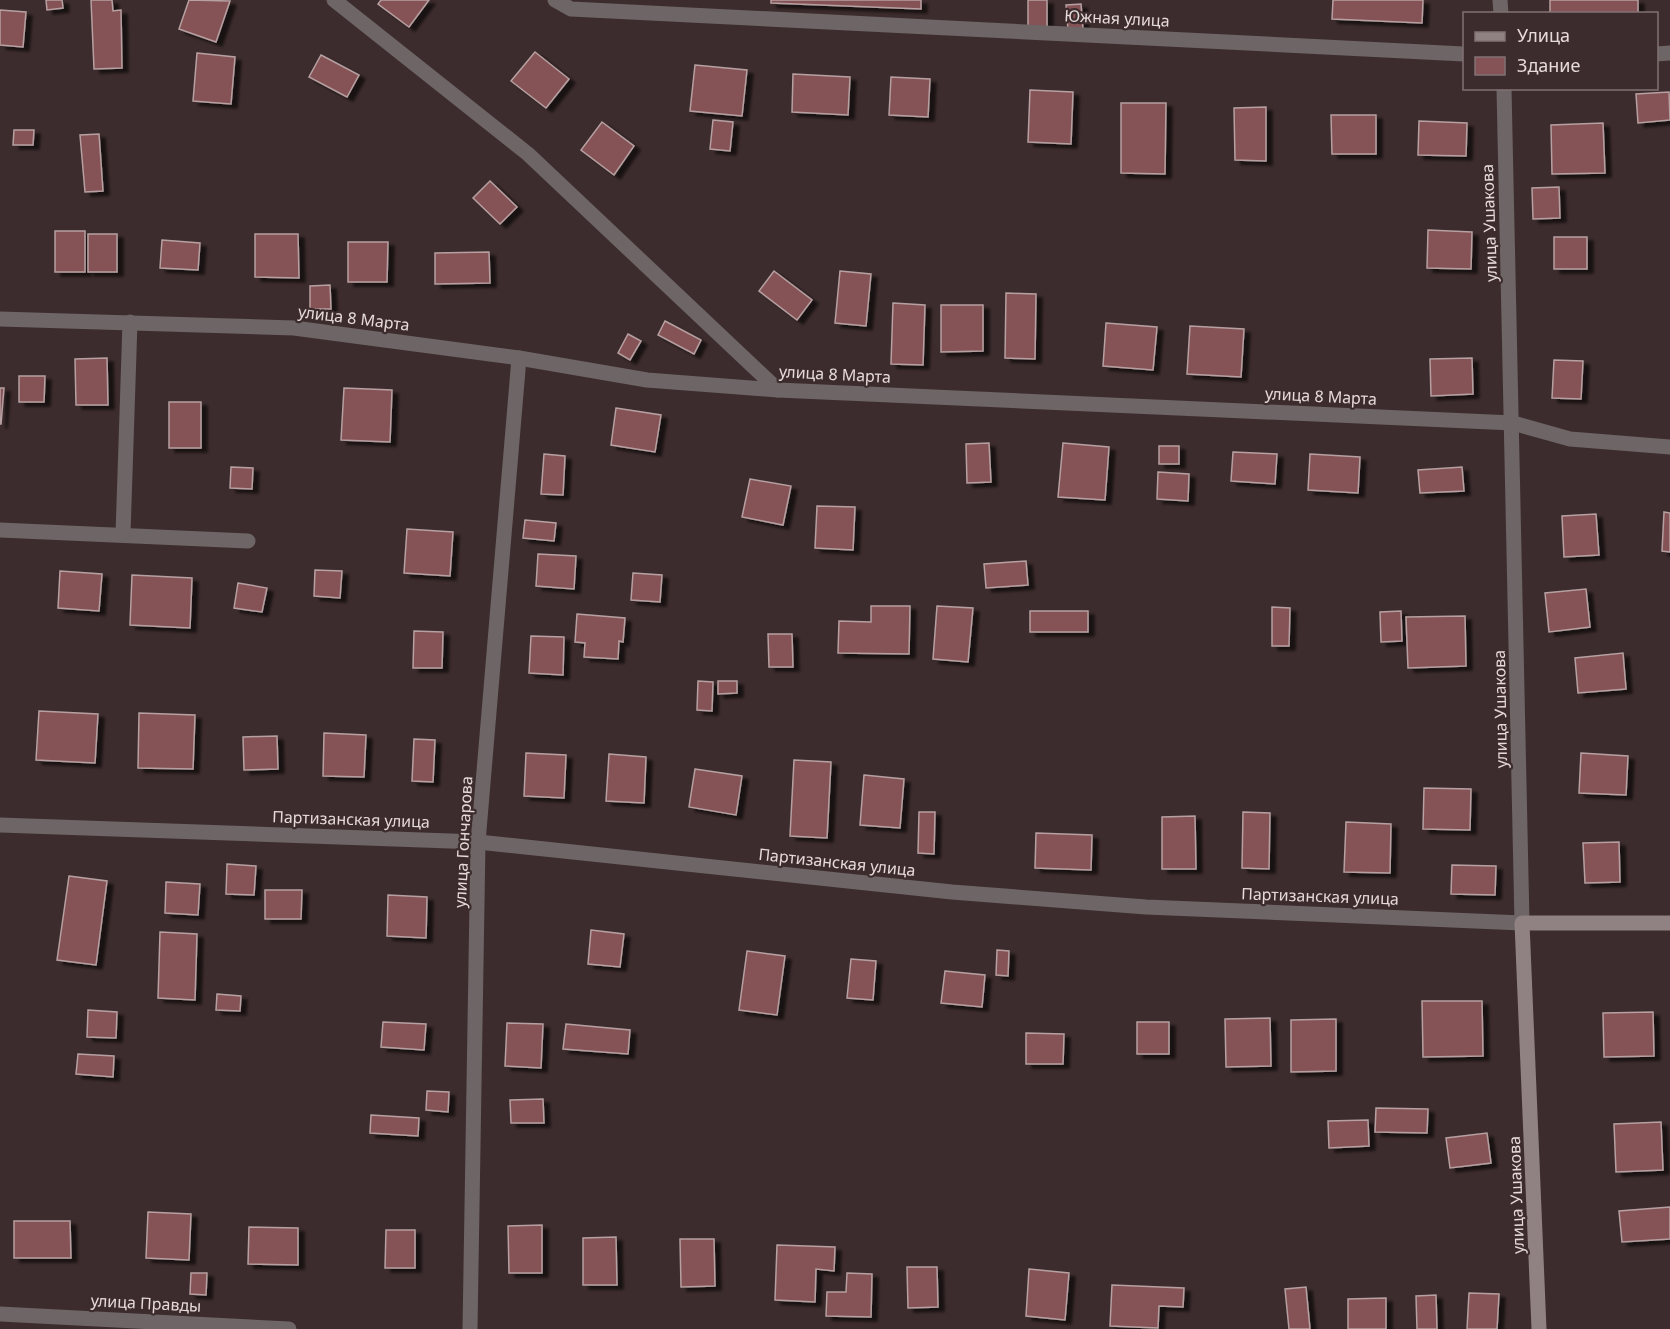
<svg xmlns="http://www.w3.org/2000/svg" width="1670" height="1329" font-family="'Noto Sans',sans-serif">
  <defs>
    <filter id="shadow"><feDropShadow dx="6" dy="4" stdDeviation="1.5" flood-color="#0009"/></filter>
  </defs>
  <rect width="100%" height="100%" fill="#3d2c2d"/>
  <g fill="#855256" stroke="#b6a0a1" stroke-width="1.5" filter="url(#shadow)">
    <polygon points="46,0 62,0 63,8 47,10"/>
    <polygon points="91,0 112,0 113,11 121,10 122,68 94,69"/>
    <polygon points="189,0 230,1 216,42 179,29"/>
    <polygon points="381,0 429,0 409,27 378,4"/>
    <polygon points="771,0 921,0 921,9 771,3"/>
    <rect x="1028" y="0" width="19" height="29"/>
    <polygon points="1333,0 1423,0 1422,23 1332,19"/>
    <rect x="1550" y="0" width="88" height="14"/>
    <polygon points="1081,4 1083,29 1068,30 1066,5"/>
    <polygon points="0,10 26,12 23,47 0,45"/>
    <polygon points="535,52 569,79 546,108 511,81"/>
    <polygon points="197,53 235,57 231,104 193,101"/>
    <polygon points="321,55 359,75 347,97 309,77"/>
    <polygon points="695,65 747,70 742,116 690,111"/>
    <polygon points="793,74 850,77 848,115 792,112"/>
    <polygon points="891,77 930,79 928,117 889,115"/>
    <polygon points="1030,90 1073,92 1071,144 1028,142"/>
    <polygon points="1669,92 1670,120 1638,123 1636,94"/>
    <polygon points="1121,103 1166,103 1165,174 1121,173"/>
    <polygon points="1266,107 1266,161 1235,160 1234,108"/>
    <polygon points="1331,115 1376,115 1376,154 1332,154"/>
    <polygon points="713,120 733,122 730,151 710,149"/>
    <polygon points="1419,121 1467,123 1466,156 1418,155"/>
    <polygon points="602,122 634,146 614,175 581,150"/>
    <polygon points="1603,123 1605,173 1552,174 1551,125"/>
    <polygon points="14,130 34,130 33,145 13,145"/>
    <polygon points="99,134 103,191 85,192 80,135"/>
    <polygon points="490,181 517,207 500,224 473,198"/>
    <polygon points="1559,187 1560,218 1533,219 1532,188"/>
    <polygon points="1428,230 1472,232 1471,269 1427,268"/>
    <rect x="55" y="231" width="30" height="41"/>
    <rect x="88" y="234" width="29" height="38"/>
    <polygon points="255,234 298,234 299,278 255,277"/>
    <rect x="1554" y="237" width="33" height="32"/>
    <polygon points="162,240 200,243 198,270 160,268"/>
    <polygon points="348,242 388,242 387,282 348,282"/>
    <polygon points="489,252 490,283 435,284 435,253"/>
    <polygon points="774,271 812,300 797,320 759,291"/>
    <polygon points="840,271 871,274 866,326 835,323"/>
    <polygon points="330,285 331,309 310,309 310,286"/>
    <polygon points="1006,293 1036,294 1035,359 1005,358"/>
    <polygon points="893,303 925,305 923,365 891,364"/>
    <polygon points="941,305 983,305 983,351 941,352"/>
    <polygon points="665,321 701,340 694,354 658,335"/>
    <polygon points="1106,323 1157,327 1153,370 1103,366"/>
    <polygon points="1190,326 1244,329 1241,377 1187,374"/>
    <polygon points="628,334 641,341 630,360 618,353"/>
    <polygon points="107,358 108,405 76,405 75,359"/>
    <polygon points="1472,358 1473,394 1431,396 1430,359"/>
    <polygon points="1554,360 1583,361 1581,399 1552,398"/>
    <polygon points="19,376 45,376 44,402 19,402"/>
    <polygon points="0,388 4,388 1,424 0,424"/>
    <polygon points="344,388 392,390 390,442 341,440"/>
    <rect x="169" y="402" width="32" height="46"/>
    <polygon points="616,408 661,415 655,452 611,445"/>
    <polygon points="989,443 991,482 967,483 966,444"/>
    <polygon points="1063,443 1109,447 1105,500 1058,497"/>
    <rect x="1159" y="446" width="20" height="18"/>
    <polygon points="1233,452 1277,454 1275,484 1231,481"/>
    <polygon points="544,454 565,456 563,495 541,494"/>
    <polygon points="1310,454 1360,457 1358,493 1308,490"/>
    <polygon points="231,467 253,468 252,489 230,488"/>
    <polygon points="1462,467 1464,491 1420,493 1418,470"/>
    <polygon points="1158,472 1189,474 1188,501 1157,499"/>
    <polygon points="750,479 791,486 783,525 742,517"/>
    <polygon points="817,506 855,507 853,550 815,548"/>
    <polygon points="1664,512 1670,513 1670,552 1662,551"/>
    <polygon points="1596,514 1599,555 1564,557 1562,516"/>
    <polygon points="525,520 556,523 554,541 523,538"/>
    <polygon points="407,529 453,532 450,576 404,573"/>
    <polygon points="538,554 576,556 574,589 536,586"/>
    <polygon points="1026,561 1028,585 986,588 984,564"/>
    <polygon points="315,570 342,571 340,598 314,596"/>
    <polygon points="60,571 102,574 99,611 58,608"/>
    <polygon points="633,573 662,575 660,602 631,600"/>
    <polygon points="132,575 192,578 190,628 130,625"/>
    <polygon points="238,583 267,588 262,612 234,608"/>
    <polygon points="1586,589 1590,627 1549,632 1545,593"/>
    <polygon points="871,606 910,606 909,654 838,653 839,621 871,622"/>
    <polygon points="937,606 973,608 968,662 933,659"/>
    <polygon points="1272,607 1290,608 1289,646 1272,646"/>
    <rect x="1030" y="611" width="58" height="21"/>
    <polygon points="1401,611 1402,641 1381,642 1380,612"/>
    <polygon points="577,614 625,618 623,642 619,641 618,659 584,657 585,643 575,642"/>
    <polygon points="1465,616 1466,666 1408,668 1406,617"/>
    <polygon points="414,631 443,632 442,668 413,668"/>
    <polygon points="768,634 792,634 793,667 769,667"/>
    <polygon points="531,636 564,637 563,675 529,673"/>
    <polygon points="1623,653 1626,689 1578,693 1575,658"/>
    <polygon points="698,681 713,682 712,711 697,710"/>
    <polygon points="718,681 737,681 737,693 718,694"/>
    <polygon points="39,711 98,714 95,763 36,760"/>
    <polygon points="139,713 195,715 193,769 138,768"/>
    <polygon points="324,733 366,735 364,777 323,776"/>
    <polygon points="277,736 278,769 244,770 243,737"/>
    <polygon points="414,739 435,740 433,782 412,781"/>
    <polygon points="526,753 566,755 564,798 524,796"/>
    <polygon points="1581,753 1628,756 1626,795 1579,793"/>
    <polygon points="609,754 646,757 644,803 606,801"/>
    <polygon points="794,760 831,762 827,838 790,836"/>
    <polygon points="695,769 742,776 736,815 689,807"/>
    <polygon points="864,775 904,779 900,828 860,825"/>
    <polygon points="1424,788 1471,789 1470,830 1423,829"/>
    <polygon points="919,812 935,812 934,854 918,853"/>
    <polygon points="1243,812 1270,813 1269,869 1242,868"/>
    <polygon points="1195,816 1196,869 1162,869 1162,817"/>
    <polygon points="1346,822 1391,824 1390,873 1344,872"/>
    <polygon points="1036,833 1092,835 1091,870 1035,868"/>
    <polygon points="1619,842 1620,882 1585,883 1583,843"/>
    <polygon points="227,864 256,866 254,895 226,894"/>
    <polygon points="1452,865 1496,866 1495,895 1451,894"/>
    <polygon points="69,876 107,881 96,965 57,960"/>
    <polygon points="166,882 200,884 198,915 165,913"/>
    <polygon points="265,890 302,890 301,919 265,919"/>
    <polygon points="388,895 427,897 426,938 387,936"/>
    <polygon points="591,930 624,934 620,967 588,964"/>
    <polygon points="160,932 197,934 195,1000 158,998"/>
    <polygon points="997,950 1009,951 1008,976 996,975"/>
    <polygon points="747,951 785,956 777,1015 739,1010"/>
    <polygon points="851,959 876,961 873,1000 847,998"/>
    <polygon points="945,971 985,975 982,1007 941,1003"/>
    <polygon points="217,994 241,996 240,1011 216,1010"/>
    <polygon points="1422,1001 1482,1001 1483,1056 1423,1057"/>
    <polygon points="88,1010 117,1012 116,1038 87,1037"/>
    <polygon points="1653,1012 1654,1056 1604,1057 1603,1013"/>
    <polygon points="1270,1018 1271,1066 1226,1067 1225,1019"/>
    <polygon points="1336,1019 1336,1071 1291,1072 1291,1020"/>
    <polygon points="383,1022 426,1024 424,1050 381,1047"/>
    <rect x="1137" y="1022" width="32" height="32"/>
    <polygon points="507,1023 543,1024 541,1068 505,1066"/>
    <polygon points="566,1024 630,1030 628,1054 563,1049"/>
    <polygon points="1026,1033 1064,1034 1063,1064 1026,1064"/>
    <polygon points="78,1054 114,1056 113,1077 76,1074"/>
    <polygon points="427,1091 449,1092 448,1112 426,1110"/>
    <polygon points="543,1099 544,1123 511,1123 510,1100"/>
    <polygon points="1376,1108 1428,1109 1427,1133 1375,1132"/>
    <polygon points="371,1115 419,1118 418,1136 370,1133"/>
    <polygon points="1368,1120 1369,1146 1329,1148 1328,1121"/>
    <polygon points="1661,1122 1663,1170 1616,1172 1614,1124"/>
    <polygon points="1487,1133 1491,1163 1450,1168 1446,1138"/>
    <polygon points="1670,1207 1670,1239 1622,1242 1619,1211"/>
    <polygon points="148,1212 191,1214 189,1260 146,1258"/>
    <polygon points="14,1221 70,1221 71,1258 14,1258"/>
    <polygon points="542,1225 542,1273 509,1273 508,1226"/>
    <polygon points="249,1227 298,1228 298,1265 248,1264"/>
    <polygon points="386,1230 415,1230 415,1268 385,1268"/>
    <polygon points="616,1237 617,1285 583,1285 583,1238"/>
    <polygon points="680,1239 714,1239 715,1286 681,1287"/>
    <polygon points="777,1245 835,1247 834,1271 816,1269 815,1302 775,1300"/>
    <polygon points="907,1267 937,1267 938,1307 908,1308"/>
    <polygon points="1029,1269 1069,1273 1065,1320 1026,1316"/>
    <polygon points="191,1273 207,1273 206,1295 190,1294"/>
    <polygon points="847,1273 872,1274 871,1317 826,1316 827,1292 846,1292"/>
    <polygon points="1112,1285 1184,1288 1183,1307 1159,1306 1158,1328 1110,1326"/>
    <polygon points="1306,1287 1310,1329 1289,1329 1285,1289"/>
    <polygon points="1469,1293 1499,1294 1497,1329 1467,1329"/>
    <polygon points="1436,1295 1437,1329 1417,1329 1416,1296"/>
    <polygon points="1386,1298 1386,1329 1348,1329 1348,1299"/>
  </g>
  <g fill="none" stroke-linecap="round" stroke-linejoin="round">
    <g stroke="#6e6566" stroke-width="15">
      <polyline points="1500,0 1501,14"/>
      <polyline points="0,530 248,541"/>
      <polyline points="123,534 130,322"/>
    </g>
    <g stroke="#6e6566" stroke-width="15">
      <polyline points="334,0 528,154 778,390"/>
      <polyline points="555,0 571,9 1464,54"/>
      <polyline points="1656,54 1670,53"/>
      <polyline points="0,319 294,328 519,358 647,380 778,390 1513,423 1570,439 1670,447"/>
      <polyline points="0,825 478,842 952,892 1146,907 1522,923 1504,88"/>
      <polyline points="0,1314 289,1329"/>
      <polyline points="470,1329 478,842 519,358"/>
    </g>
    <polyline stroke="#908282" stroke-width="15" points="1539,1329 1522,923 1670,923"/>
  </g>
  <g text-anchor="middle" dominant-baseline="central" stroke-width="4.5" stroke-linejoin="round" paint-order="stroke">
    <g font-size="16" fill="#e6dadb" stroke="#3d2c2d">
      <text transform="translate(1117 18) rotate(3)">Южная улица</text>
      <text transform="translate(1489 223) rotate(-92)">улица Ушакова</text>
      <text transform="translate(354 318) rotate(7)">улица 8 Марта</text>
      <text transform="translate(835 374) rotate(3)">улица 8 Марта</text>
      <text transform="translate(1321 396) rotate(3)">улица 8 Марта</text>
      <text transform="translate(1500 709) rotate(-91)">улица Ушакова</text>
      <text transform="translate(351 819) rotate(2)">Партизанская улица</text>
      <text transform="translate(463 842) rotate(-87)">улица Гончарова</text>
      <text transform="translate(837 862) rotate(6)">Партизанская улица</text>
      <text transform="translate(1320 896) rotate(2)">Партизанская улица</text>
      <text transform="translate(1516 1195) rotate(-92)">улица Ушакова</text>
      <text transform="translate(146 1303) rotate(3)">улица Правды</text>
    </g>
  </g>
  <rect x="1463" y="12" width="195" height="78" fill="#3d2c2d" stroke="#817273" stroke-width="1.5"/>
  <rect x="1475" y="32" width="30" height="9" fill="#908282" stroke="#817273" stroke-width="1.5"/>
  <text x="1517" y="42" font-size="18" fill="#e6dadb">Улица</text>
  <rect x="1475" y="57" width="30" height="18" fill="#855256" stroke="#817273" stroke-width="1.5"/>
  <text x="1517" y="72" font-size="18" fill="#e6dadb">Здание</text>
</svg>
